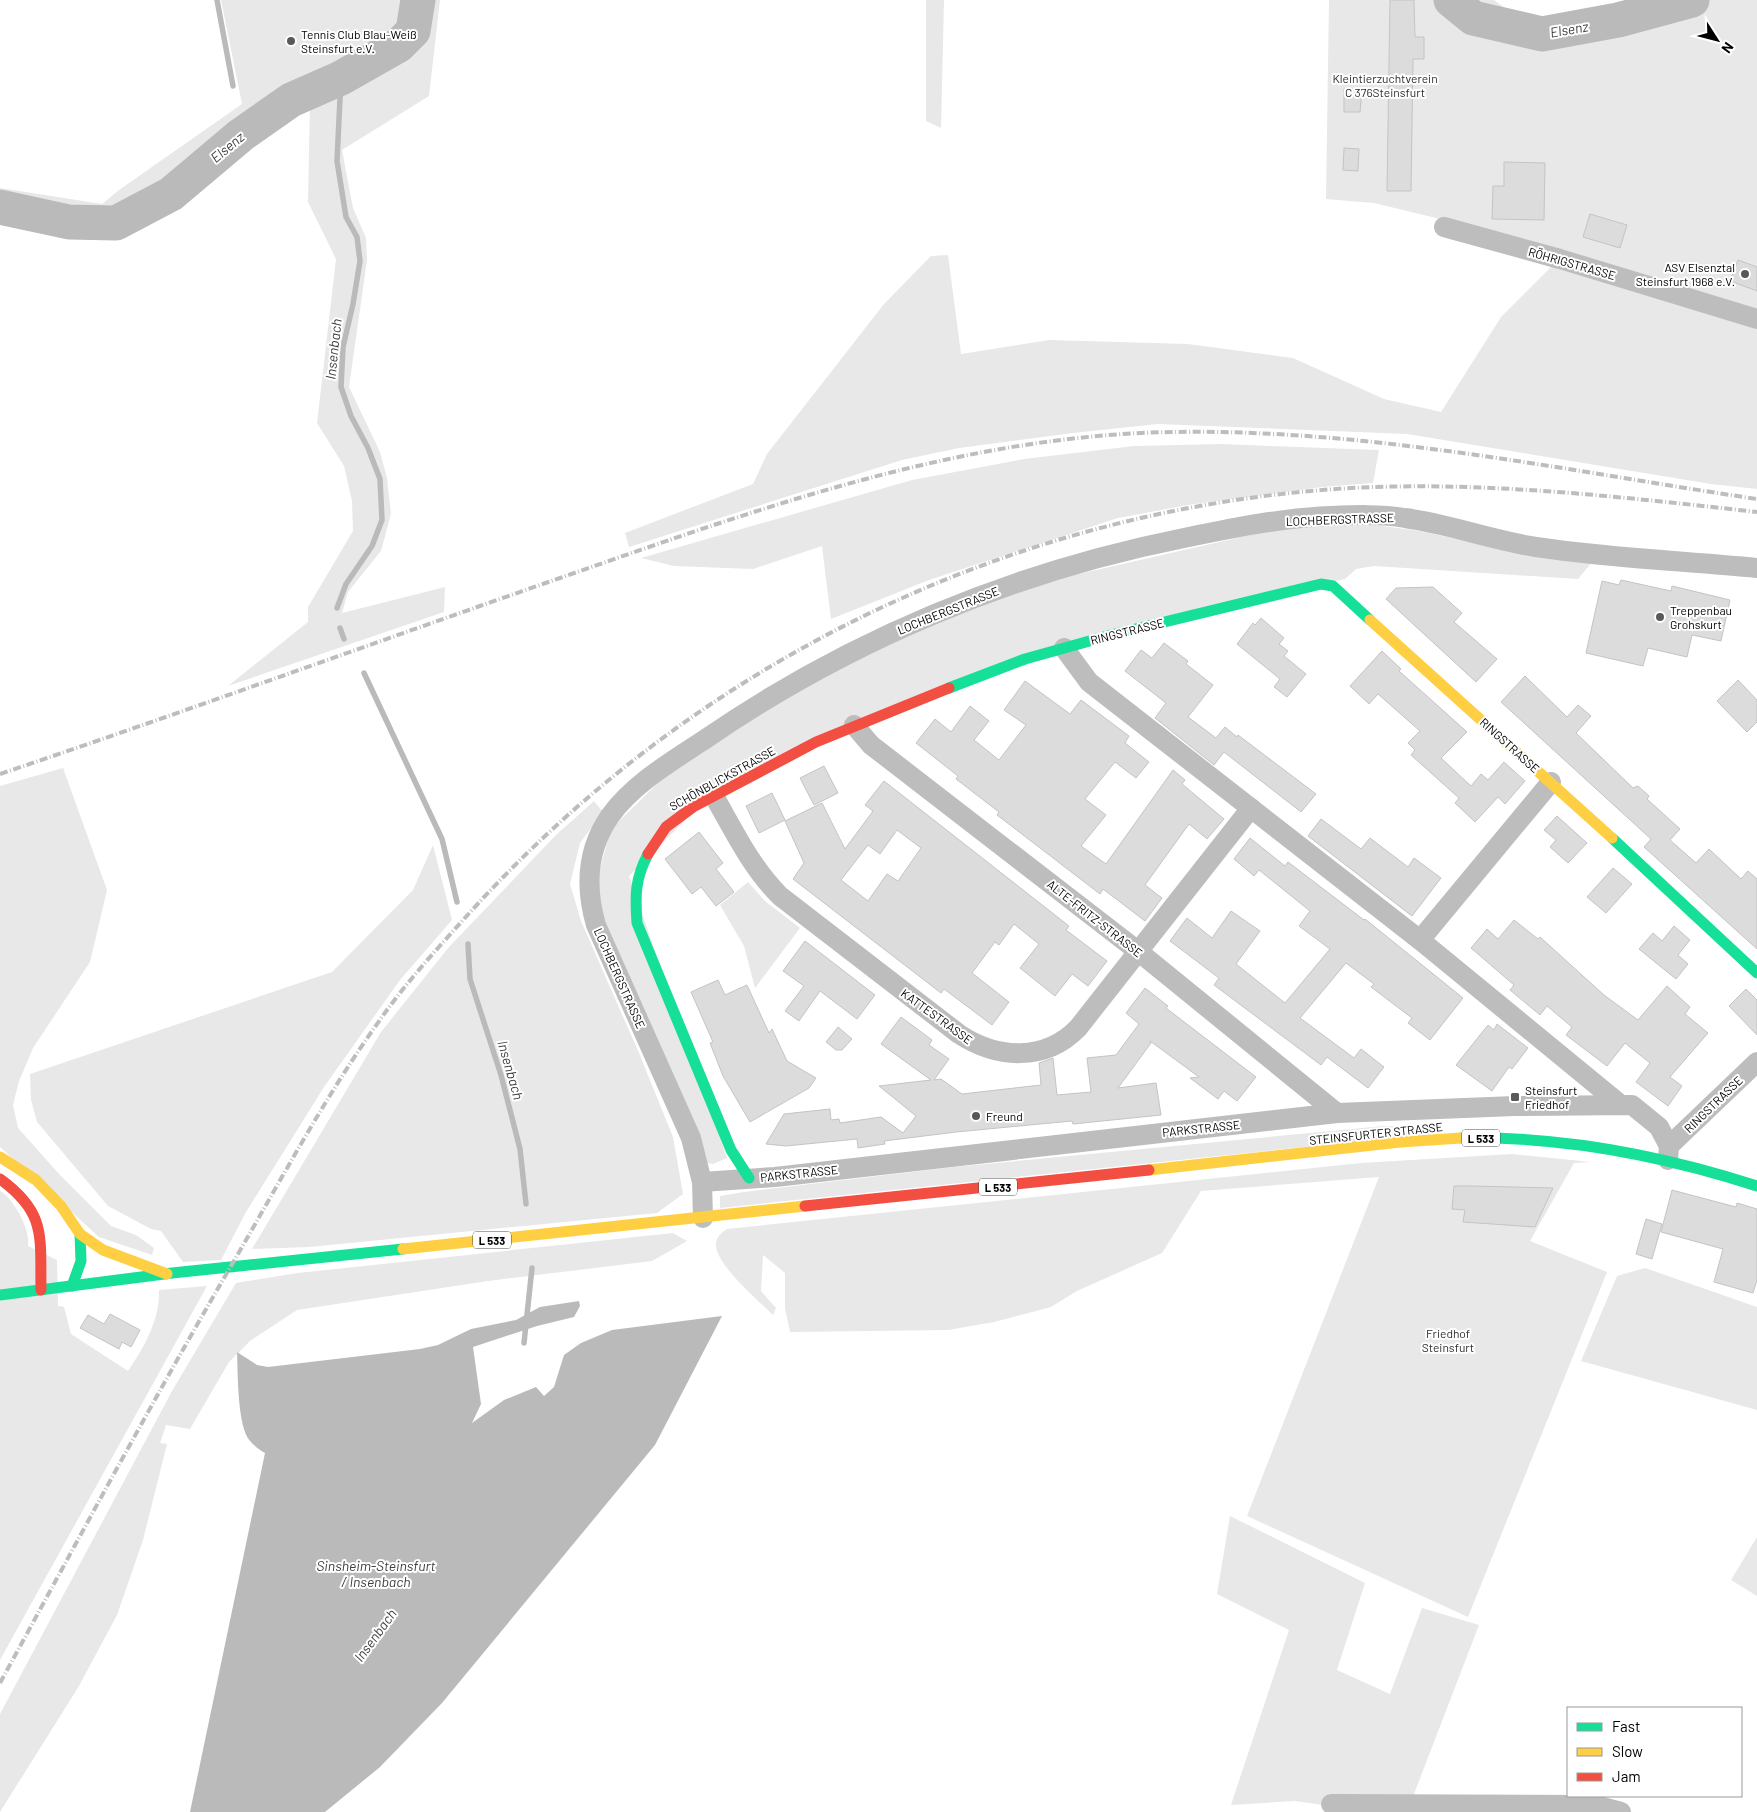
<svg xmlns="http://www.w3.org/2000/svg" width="1757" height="1812" font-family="Barlow,sans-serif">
  <rect width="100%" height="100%" fill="#fff"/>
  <g fill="#e8e8e8">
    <polygon points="221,0 440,0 429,96 342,150 353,208 366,238 367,260 349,387 380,452 387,478 391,514 381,551 348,592 342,613 445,587 444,612 228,686 308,622 308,607 353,531 352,501 344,466 317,423 336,259 308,202 310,101 292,106 242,144 173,206 118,231 69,232 0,216 0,188 102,204 119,190 242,104"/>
    <polygon points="926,0 944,0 941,128 926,121"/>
    <polygon points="1329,0 1494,0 1524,22 1638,0 1757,0 1757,489 1711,484 1407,434 1158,424 1073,433 959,448 902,460 629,547 625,533 753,484 767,454 884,304 931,256 948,255 961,354 1049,340 1188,344 1293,358 1384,399 1441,412 1501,317 1559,259 1467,231 1436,218 1374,203 1326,199"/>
    <polygon points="1220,444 1379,450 1373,483 1322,487 1188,505 1118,518 929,580 831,619 822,546 753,569 674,566 641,558 912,480 1024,459 1134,446"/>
    <polygon points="1359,523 1420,531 1483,545 1594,560 1578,579 1374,566 1356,569 1345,579 1071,641 722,784 629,876 727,1158 713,1164 706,1163 621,964 597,899 599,873 609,835 615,825 662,779 708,747 830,672 942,621 1026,586 1272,530"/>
    <polygon points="63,768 107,890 90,962 33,1048 19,1081 13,1105 18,1128 59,1174 111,1226 136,1235 154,1248 152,1255 99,1237 0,1147 0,786"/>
    <polygon points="594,801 603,812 580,843 570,884 581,921 639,1053 673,1137 683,1194 657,1213 309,1247 252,1249 381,1032 449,947 556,835"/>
    <polygon points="433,845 452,920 400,980 324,1087 246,1212 221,1260 183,1262 161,1231 151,1229 108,1206 37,1122 31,1100 30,1074 332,972 413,890"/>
    <polygon points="748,882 765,901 800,928 755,988 744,946 720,905"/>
    <polygon points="1384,1126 1411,1127 1410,1136 720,1208 720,1196 744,1192 954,1167"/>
    <path d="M1512,1154L1591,1162L1574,1163L1530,1241L1607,1272L1468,1617L1247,1516L1379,1177L1201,1191L1162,1253L1077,1291L1051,1307L994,1322L948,1330L790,1332L785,1308V1273L763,1255L761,1291L776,1308L773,1315C758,1300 716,1265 716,1245C716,1237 721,1233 727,1229L1361,1163Z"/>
    <path d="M0,1191C14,1199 31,1230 28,1246L57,1260L58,1306L64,1307L71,1334L128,1371C144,1347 160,1320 159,1290L207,1286L0,1660Z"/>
    <polygon points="673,1233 687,1241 652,1261 488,1281 297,1310 250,1341 229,1362 190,1429 166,1425 160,1443 167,1444 143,1540 117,1615 79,1686 0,1812 0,1714 172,1391 236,1283 298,1273"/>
    <polygon points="1645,1268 1757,1307 1757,1410 1581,1361 1617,1276"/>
    <polygon points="1230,1516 1365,1583 1337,1670 1390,1694 1422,1608 1479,1625 1414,1794 1428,1797 1344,1808 1295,1801 1231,1805 1289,1630 1217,1594"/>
    <polygon points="1757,1537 1757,1596 1731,1580"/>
  </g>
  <path fill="#bababa" d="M579,1301L580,1306L574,1317L537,1326L473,1347L481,1404L472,1423L504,1400L536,1387L544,1396L554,1387L564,1355L581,1343L612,1330L722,1316L655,1445L442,1703L380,1767L325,1812H190L265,1453C260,1450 254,1446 250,1441C237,1426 238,1373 237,1352L257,1365L268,1367L420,1349L438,1345L471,1329L516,1320L540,1307Z"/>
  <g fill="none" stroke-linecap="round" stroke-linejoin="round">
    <g stroke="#bababa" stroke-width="5.5">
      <polyline points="217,0 233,86"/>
      <polyline points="238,120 241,135"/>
      <polyline points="337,608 346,584 372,546 382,520 380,479 368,448 351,416 341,387 343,347 353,304 360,261 357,237 346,217 337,161 341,78"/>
      <polyline points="340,628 344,639"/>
      <polyline points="364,673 442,839 457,902"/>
      <polyline points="468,944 470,979 501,1075 520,1149 526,1204"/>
      <polyline points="524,1343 532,1268"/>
    </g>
    <g stroke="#bababa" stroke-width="35">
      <polyline points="1451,0 1473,18 1542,34 1618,20 1692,0"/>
      <polyline points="0,207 69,222 116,223 171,194 241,135 291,100 341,78 399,45 413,31 418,0"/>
    </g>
  </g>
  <g fill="#dcdcdc" stroke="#c4c4c4" fill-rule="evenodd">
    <polygon points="1390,0 1414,0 1415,37 1424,37 1424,59 1413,59 1411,191 1387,191"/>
    <polygon points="1344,89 1362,89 1360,112 1344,112"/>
    <polygon points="1344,148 1359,149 1358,171 1343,170"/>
    <polygon points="1504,162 1545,163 1544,220 1492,219 1493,186 1504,186"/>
    <polygon points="1590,214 1627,225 1620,248 1583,237"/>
    <polygon points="1738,260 1757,267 1757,291 1730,281"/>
    <polygon points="1621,580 1671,591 1672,586 1730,600 1721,641 1692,635 1687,657 1648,648 1643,666 1586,653 1602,581 1619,585"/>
    <polygon points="1433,587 1462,613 1454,622 1497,659 1476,682 1386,599 1396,588"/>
    <polygon points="1261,618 1284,638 1279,644 1288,651 1284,656 1306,674 1287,697 1274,687 1280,679 1237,644 1253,623 1255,625"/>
    <polygon points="1164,643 1188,661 1186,664 1213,685 1188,717 1216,738 1225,727 1237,737 1238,735 1316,794 1301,812 1224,752 1214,765 1155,718 1166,703 1125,671 1141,650 1152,658"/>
    <polygon points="1382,651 1401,669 1399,671 1467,732 1441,758 1471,786 1481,774 1488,780 1504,762 1525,781 1505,804 1498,797 1475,822 1455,803 1459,798 1411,755 1415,750 1408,743 1420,731 1378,694 1369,704 1350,686"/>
    <polygon points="1525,676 1567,717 1578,705 1591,716 1576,733 1633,788 1638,786 1649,796 1647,799 1680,829 1670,840 1696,863 1709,849 1741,879 1748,871 1757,879 1757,949 1644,847 1651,839 1501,702"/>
    <polygon points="1738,680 1757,700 1757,722 1747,732 1717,701"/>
    <polygon points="1025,681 1070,714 1081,700 1129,736 1125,743 1149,762 1136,778 1115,762 1085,799 1106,815 1081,846 1106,864 1173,770 1185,780 1182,784 1224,819 1207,839 1189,824 1145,885 1162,898 1145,921 1103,889 1100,894 997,815 999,812 956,779 958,776 916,743 935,719 951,732 970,706 989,721 974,740 999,760 1026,725 1004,710"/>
    <polygon points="824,766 838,793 814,805 800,778"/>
    <path d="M884,781L1069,926L1066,930L1107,961L1088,986L1072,974L1055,996L1020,968L1039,944L1014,924L999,945L995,942L972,973L1009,1002L992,1025L944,989L941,993L793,879L804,863L785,821L822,803L845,849L873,811L865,805ZM897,830L921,848L898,881L887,874L868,901L841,880L868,845L880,854Z"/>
    <polygon points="772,793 785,820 759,833 746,806"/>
    <polygon points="1557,816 1587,843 1568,863 1550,847 1556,840 1544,830"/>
    <polygon points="1321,819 1361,849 1370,838 1408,867 1414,858 1441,878 1412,916 1308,836"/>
    <polygon points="699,832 723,863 716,869 734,892 716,906 701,887 692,894 665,859"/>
    <polygon points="1250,838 1285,866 1288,862 1364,920 1365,919 1463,998 1430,1040 1408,1023 1412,1018 1371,987 1374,984 1346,963 1300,1018 1354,1058 1361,1049 1384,1067 1368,1088 1327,1057 1321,1065 1214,985 1219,978 1170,941 1187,918 1212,938 1231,911 1260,931 1236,964 1285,1003 1330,949 1299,926 1310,911 1259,870 1254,876 1234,859"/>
    <polygon points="1613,868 1632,884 1606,913 1587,897"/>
    <polygon points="1514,920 1538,939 1540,937 1604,995 1638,1020 1667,986 1690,1007 1685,1014 1708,1033 1670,1077 1682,1086 1668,1106 1636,1082 1650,1063 1625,1043 1607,1066 1566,1035 1572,1027 1547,1006 1540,1015 1510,990 1514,985 1471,948 1487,929 1498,939"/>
    <polygon points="1674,926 1690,940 1678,955 1688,964 1676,979 1639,949 1653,933 1662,941"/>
    <polygon points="805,941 875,995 857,1019 820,991 799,1021 785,1011 804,986 783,971"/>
    <polygon points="718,980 725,995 747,985 769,1033 772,1029 787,1061 816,1078 809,1088 750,1122 723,1076 710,1043 713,1042 691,992"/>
    <polygon points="1145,988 1168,1006 1166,1008 1256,1077 1237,1101 1224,1091 1218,1099 1190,1078 1199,1077 1150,1041 1151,1043 1118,1088 1156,1083 1161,1115 1073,1124 1072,1121 956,1132 884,1141 885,1144 858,1148 857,1139 786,1146 766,1144 784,1114 830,1109 831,1120 839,1119 840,1123 881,1117 903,1133 916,1116 879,1086 931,1080 881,1044 901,1017 932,1040 929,1045 949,1059 934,1080 941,1079 962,1094 1041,1085 1039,1063 1053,1058 1057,1095 1091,1092 1087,1058 1116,1055 1139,1024 1126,1013"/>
    <polygon points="1746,989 1757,1000 1757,1035 1729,1006"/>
    <polygon points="1497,1024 1528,1048 1512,1069 1509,1067 1492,1091 1456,1065 1488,1025 1494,1030"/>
    <polygon points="838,1027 852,1039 842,1050 836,1050 826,1042"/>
    <polygon points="1454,1186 1471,1186 1553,1188 1535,1227 1463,1222 1465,1210 1452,1209"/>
    <polygon points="1672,1190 1736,1207 1737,1203 1757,1209 1757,1280 1753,1293 1714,1282 1723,1249 1661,1232"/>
    <polygon points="1646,1219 1662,1224 1652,1259 1636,1254"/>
    <polygon points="110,1314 140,1330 131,1347 122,1342 119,1349 80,1328 88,1315 104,1324"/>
  </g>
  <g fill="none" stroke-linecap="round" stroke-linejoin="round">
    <g stroke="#bdbdbd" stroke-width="20">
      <polyline points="1444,227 1560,259 1757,319"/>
      <polyline points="1064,648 1089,682 1420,940 1621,1105"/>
      <polyline points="854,725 871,745 1139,952 1337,1113"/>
      <path d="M714,796C734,831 751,867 780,896L959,1034C997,1059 1045,1062 1078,1028L1251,808"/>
      <polyline points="1420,940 1551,782"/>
      <polyline points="1669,1146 1757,1062"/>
      <polyline points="702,1182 775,1177 1337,1113 1515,1106 1632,1105 1659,1127 1669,1146 1668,1160"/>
      <path d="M703,1218L702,1182L691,1138L596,925C585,887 587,849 610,816C633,784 672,761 704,740C849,640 1013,572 1184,538C1233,528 1281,518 1331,516C1355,515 1380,514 1405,518C1449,524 1491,540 1536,547C1609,558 1684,561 1757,568"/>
      <polyline points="1331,1804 1595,1805 1621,1812"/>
    </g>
    <g stroke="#16e098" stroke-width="11">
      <polyline points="949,688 1025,659 1111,635 1321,584 1333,586 1370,620"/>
      <polyline points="1612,838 1757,973"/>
      <path d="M648,854C635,879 635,895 637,923L731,1150L749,1178"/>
      <path d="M1461,1138C1563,1136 1661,1155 1757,1186"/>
      <polyline points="72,1286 81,1261 80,1234"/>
      <polyline points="0,1295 172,1273 403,1249"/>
    </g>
    <g stroke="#ffcf43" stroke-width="11">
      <polyline points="1370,620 1612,838"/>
      <polyline points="0,1157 36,1180 61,1206 80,1234 103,1250 167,1274"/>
      <polyline points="1149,1170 1400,1142 1461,1138"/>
      <polyline points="403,1249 805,1206"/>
    </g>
    <g stroke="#f24e42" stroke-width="11">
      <polyline points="648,854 666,827 693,807 816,742 949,688"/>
      <path d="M0,1179C47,1213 40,1237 41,1290"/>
      <polyline points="805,1206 1149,1170"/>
    </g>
    <g stroke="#bdbdbd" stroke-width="4" stroke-dasharray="8 2.5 1 2.5" stroke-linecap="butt">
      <path d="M0,774C187,711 373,643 560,578C749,512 939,443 1141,433C1349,424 1553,469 1757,499"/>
      <path d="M0,1683C76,1544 151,1403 231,1266C280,1182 325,1096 382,1017C406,983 436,950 464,919C691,665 1009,508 1351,488C1488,481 1622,497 1757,512"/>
    </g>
  </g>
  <g fill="#595959" stroke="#fff" stroke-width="2">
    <circle cx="291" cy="41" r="5"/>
    <circle cx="1745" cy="274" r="5"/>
    <circle cx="1660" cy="617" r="5"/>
    <rect x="1510" y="1092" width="10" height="10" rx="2.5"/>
    <circle cx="976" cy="1116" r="5"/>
  </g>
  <g text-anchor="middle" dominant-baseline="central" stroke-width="4" stroke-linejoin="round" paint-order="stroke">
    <g fill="#fff" stroke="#4c4c4c" stroke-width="1">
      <rect x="1462" y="1129.5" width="38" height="17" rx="4"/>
      <rect x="979" y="1178.5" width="38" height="17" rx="4"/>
      <rect x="473" y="1231.5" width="38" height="17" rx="4"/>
    </g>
    <g font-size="11" font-weight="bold" fill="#000">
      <text x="1481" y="1138">L 533</text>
      <text x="998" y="1187">L 533</text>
      <text x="492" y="1240">L 533</text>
    </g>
    <g font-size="12" fill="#000" stroke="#fff" text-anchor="start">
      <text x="301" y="34">Tennis Club Blau-Weiß<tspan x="301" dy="14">Steinsfurt e.V.</tspan></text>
      <text x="1735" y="267" text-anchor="end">ASV Elsenztal<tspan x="1735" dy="14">Steinsfurt 1968 e.V.</tspan></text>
      <text x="1670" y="610">Treppenbau<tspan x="1670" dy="14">Grohskurt</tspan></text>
      <text x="1525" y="1090">Steinsfurt<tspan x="1525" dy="14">Friedhof</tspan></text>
      <text x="986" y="1116">Freund</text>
    </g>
    <g font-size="12" fill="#2d2d2d" stroke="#fff">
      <text x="1385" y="78">Kleintierzuchtverein<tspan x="1385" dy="14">C 376Steinsfurt</tspan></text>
      <text x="1448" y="1333">Friedhof<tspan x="1448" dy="14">Steinsfurt</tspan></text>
    </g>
    <g font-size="12" fill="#000" stroke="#fff">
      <text transform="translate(1572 263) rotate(16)">RÖHRIGSTRASSE</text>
      <text transform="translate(1340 519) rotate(-2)">LOCHBERGSTRASSE</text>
      <text transform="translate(948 610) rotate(-22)">LOCHBERGSTRASSE</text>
      <text transform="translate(1127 631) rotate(-14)">RINGSTRASSE</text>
      <text transform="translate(1510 745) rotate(42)">RINGSTRASSE</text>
      <text transform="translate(722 778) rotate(-29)">SCHÖNBLICKSTRASSE</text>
      <text transform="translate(1095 918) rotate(38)">ALTE-FRITZ-STRASSE</text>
      <text transform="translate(620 978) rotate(66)">LOCHBERGSTRASSE</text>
      <text transform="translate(937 1016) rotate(36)">KATTESTRASSE</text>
      <text transform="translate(1713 1104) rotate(-44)">RINGSTRASSE</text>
      <text transform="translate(1201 1128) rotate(-6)">PARKSTRASSE</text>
      <text transform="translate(1376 1133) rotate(-6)">STEINSFURTER STRASSE</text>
      <text transform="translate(799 1173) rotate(-6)">PARKSTRASSE</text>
    </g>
    <g font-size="14" font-style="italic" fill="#3e3e3e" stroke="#fff">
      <text transform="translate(1569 29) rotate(-10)">Elsenz</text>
      <text transform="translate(227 147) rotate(-40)">Elsenz</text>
      <text transform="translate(333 349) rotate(-84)">Insenbach</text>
      <text transform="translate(511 1070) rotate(74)">Insenbach</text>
      <text x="376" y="1565">Sinsheim-Steinsfurt<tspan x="376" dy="16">/ Insenbach</tspan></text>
      <text transform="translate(375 1635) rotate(-54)">Insenbach</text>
    </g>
  </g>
  <rect x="1567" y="1707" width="175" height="90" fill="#ffffff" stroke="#999999"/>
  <rect x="1577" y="1723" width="25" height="8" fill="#16e098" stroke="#999999"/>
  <text x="1612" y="1732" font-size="15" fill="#000000">Fast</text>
  <rect x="1577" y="1748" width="25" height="8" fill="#ffcf43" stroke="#999999"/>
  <text x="1612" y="1757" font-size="15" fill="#000000">Slow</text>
  <rect x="1577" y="1773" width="25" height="8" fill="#f24e42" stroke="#999999"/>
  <text x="1612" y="1782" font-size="15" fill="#000000">Jam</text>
  <g transform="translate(1717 40) rotate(126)" stroke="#ffffff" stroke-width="4" paint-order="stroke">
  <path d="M0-4L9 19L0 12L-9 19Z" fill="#000000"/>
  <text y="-8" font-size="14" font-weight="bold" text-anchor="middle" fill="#000000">N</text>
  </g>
</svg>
